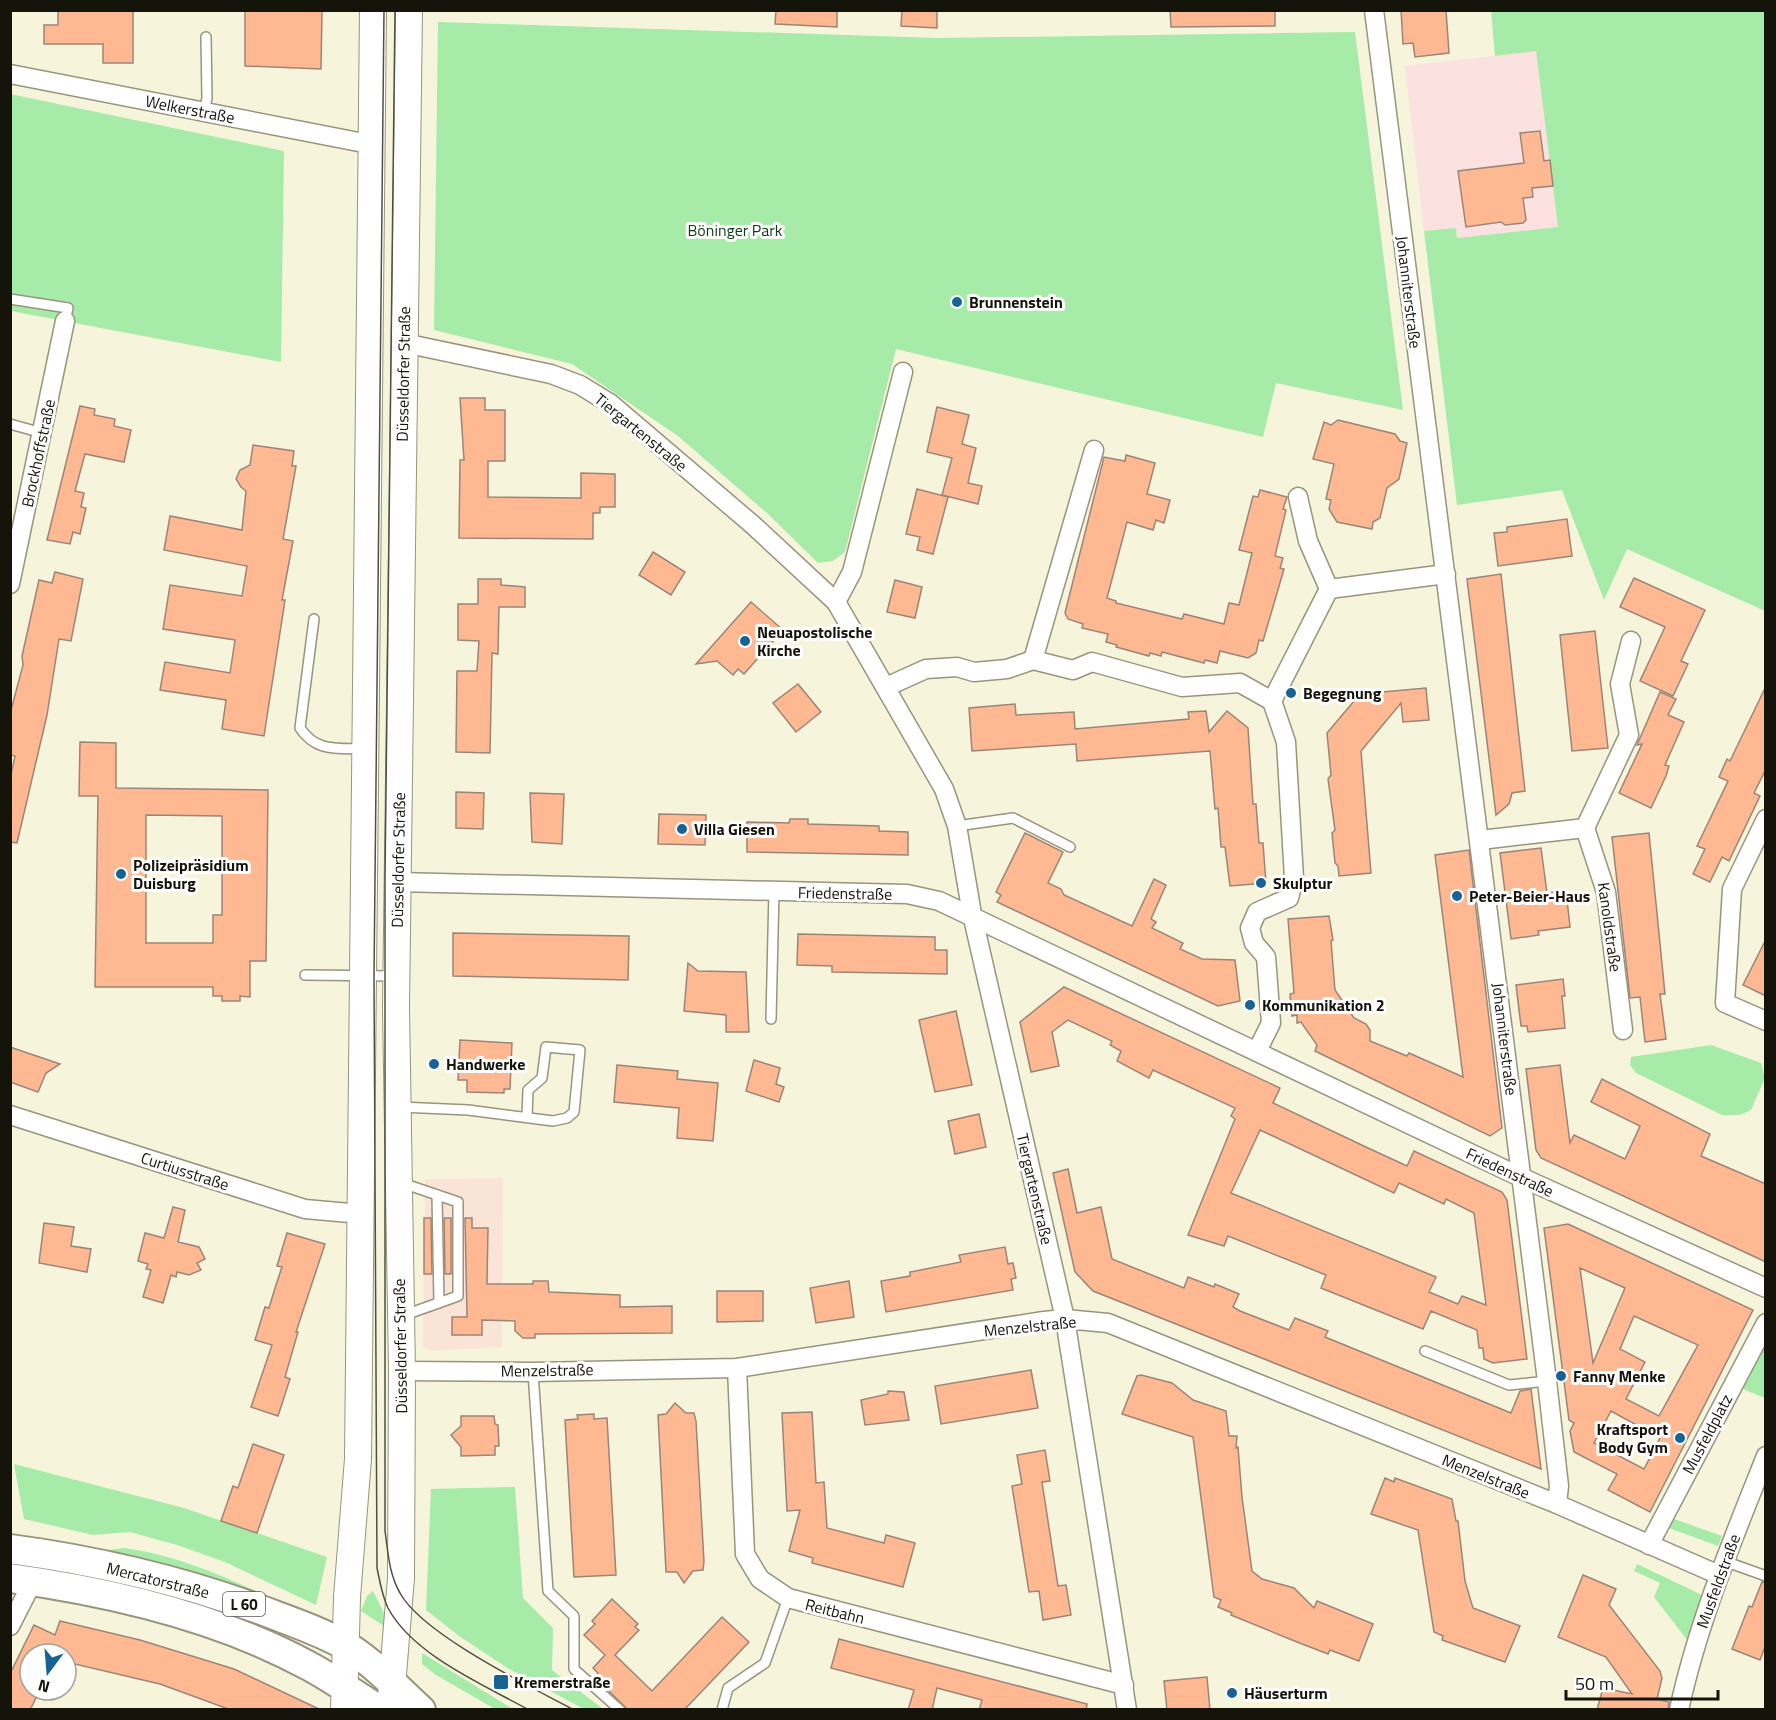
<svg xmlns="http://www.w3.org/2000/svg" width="1776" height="1720" font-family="'Titillium Web',sans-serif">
  <rect width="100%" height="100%" fill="#f7f4dc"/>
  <polygon fill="#fae3d7" points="503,1178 502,1347 430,1351 423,1346 425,1179"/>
  <polygon fill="#fce1e1" points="1536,51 1558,227 1457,238 1456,228 1424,231 1405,66"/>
  <g fill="#a6eba7">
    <polygon points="1491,11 1765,11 1765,611 1627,549 1604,600 1562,490 1457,505 1424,231 1456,228 1457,238 1558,227 1536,51 1495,56"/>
    <polygon points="438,22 938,38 1355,32 1403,410 1276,383 1263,437 896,349 845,552 833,561 818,563 768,514 678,436 572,364 434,330"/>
    <polygon points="10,94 284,151 281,362 11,311"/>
    <polygon points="1711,1045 1761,1063 1765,1078 1751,1110 1740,1115 1722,1115 1636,1073 1630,1065 1631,1057"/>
    <polygon points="1765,1346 1765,1398 1743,1389"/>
    <polygon points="14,1464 184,1508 327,1557 316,1605 225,1562 177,1545 130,1532 93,1535 24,1519"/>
    <polygon points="515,1487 523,1598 553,1628 552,1670 603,1709 584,1709 509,1669 459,1636 426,1610 431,1489"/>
    <polygon points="1674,1519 1722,1536 1718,1546 1669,1528"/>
    <path d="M124,1548C185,1556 244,1585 299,1612L102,1551Z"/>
    <polygon points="1637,1564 1702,1595 1703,1598 1688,1641 1654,1597 1660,1583 1634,1571"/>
    <polygon points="373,1591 389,1623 384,1626 361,1611 367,1596"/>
    <polygon points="422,1653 513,1709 495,1709 436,1675 422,1664"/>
  </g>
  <g fill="#feb992" stroke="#9b8579" stroke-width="1.5" fill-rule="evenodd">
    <polygon points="58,10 133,10 133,63 103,63 103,44 44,44 44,25 58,25"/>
    <polygon points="245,10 322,10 321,69 245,66"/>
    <polygon points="776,10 837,10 837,27 775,24"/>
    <polygon points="902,10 937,10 937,28 901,26"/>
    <polygon points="1170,10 1275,10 1275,26 1171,27"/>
    <polygon points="1401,10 1446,10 1449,53 1415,57 1413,43 1403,44"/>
    <polygon points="1540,131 1544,161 1550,160 1553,186 1532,188 1533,197 1523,198 1526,220 1523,223 1505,225 1501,222 1466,227 1458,171 1524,163 1520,133"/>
    <polygon points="460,398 485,398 485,410 505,410 505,461 488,461 488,497 581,498 581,473 615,474 615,507 600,507 600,513 593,513 593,539 459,538 460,460 464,460"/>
    <polygon points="80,406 95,409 94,415 115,419 114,426 131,430 124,462 85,454 75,491 84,493 81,507 86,508 80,534 73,532 70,544 47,540"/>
    <polygon points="937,407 969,415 962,444 976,448 968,483 982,486 978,504 942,495 952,458 927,452"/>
    <polygon points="1338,420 1395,434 1400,441 1407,443 1399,479 1387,488 1380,518 1373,522 1372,529 1337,522 1329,509 1331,500 1326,499 1334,464 1313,459 1324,422 1331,425"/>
    <polygon points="253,445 294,451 292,466 296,466 283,539 293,541 282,600 285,600 264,736 222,729 226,700 160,690 165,662 230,673 235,640 163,629 170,585 242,596 247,566 164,550 170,516 242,530 246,491 241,487 236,479 240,470 250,465"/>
    <polygon points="1126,455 1155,463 1147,494 1170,500 1164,523 1156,520 1153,530 1127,522 1107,598 1116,601 1116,603 1182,619 1184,614 1224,624 1229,603 1239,605 1252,553 1239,550 1253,496 1258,497 1260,490 1287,497 1283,509 1286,510 1275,556 1283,558 1280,568 1284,569 1263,641 1259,640 1256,653 1248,658 1220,651 1217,663 1205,660 1204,663 1162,652 1161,656 1150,653 1149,656 1116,647 1117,645 1106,642 1108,634 1082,628 1083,624 1068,619 1065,613 1104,457 1125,461"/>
    <polygon points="917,489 948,497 933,554 917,550 920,537 906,534"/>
    <polygon points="1567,519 1572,556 1498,566 1494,533 1507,532 1507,527"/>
    <polygon points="653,552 685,572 671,595 639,575"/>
    <polygon points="55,572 83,579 71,641 59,639 47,715 17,843 10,842 10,779 15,756 10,755 10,714 23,665 22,656 39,580 52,583"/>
    <polygon points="1501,574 1525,791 1512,793 1509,804 1496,815 1467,579"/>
    <polygon points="1634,578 1705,610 1681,661 1688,664 1673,696 1640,681 1665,627 1620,607"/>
    <polygon points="478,579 501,579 501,585 525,587 525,607 499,607 498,654 492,653 490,753 456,752 457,671 477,671 479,641 458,640 458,604 478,604"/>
    <polygon points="895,580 922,587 915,618 887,612"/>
    <polygon points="751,602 783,630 744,674 738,669 733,675 717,661 696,664"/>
    <polygon points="1595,631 1608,748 1572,751 1560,635"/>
    <polygon points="798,684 821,712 796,732 773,703"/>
    <polygon points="1766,686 1766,769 1754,793 1760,796 1729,861 1722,857 1710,882 1693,874 1705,849 1697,846 1728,781 1719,777 1727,759 1730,761"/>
    <polygon points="1426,688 1429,720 1403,722 1401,703 1361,751 1371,873 1339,876 1338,866 1335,863 1332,833 1335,830 1328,779 1331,775 1327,733 1360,694"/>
    <polygon points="1660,692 1676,699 1668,715 1684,722 1665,765 1669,766 1666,776 1651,808 1619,793 1642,744 1637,745"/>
    <polygon points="1015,704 1016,715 1074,712 1075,729 1189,719 1188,712 1206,711 1209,732 1227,711 1248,728 1253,804 1256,804 1259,843 1263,843 1266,883 1230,886 1225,847 1221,847 1218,808 1215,809 1210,751 1077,761 1076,744 972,751 969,708"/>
    <path d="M80,742L116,743V788L268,790L266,961H250V997L240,996V1001H222V996H213V987H95L98,796H79ZM146,815L222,816V915H213V943H146Z"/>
    <polygon points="456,792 484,793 483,829 456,828"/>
    <polygon points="530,793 564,794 562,844 532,842"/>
    <polygon points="659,814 706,815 705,845 658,844"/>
    <polygon points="790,819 808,819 808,824 879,826 879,831 908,832 908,855 747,852 747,822 789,823"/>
    <polygon points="1025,833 1063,852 1048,883 1061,889 1064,895 1132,926 1154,879 1166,885 1151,919 1156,922 1152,928 1183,943 1180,949 1202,959 1235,960 1240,1001 1218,1006 997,902 1001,895 996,892"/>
    <polygon points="1649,833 1665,994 1660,994 1666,1039 1645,1042 1640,997 1630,998 1612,837"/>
    <polygon points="1541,848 1547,893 1566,890 1570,927 1538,931 1539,935 1511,939 1500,853"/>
    <polygon points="1469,850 1502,1128 1490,1136 1315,1051 1317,1045 1301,1022 1297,1023 1297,1015 1292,1016 1290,994 1294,993 1288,919 1329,916 1333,940 1331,941 1335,990 1354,1018 1366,1024 1370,1030 1370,1041 1407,1056 1409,1053 1463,1077 1435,855"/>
    <polygon points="453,933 629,936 628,980 453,976"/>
    <polygon points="798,934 935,937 935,950 947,950 947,974 832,972 832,966 797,965"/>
    <polygon points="1766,939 1766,996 1743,985"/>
    <polygon points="688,963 698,971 746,972 749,1032 726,1032 726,1015 684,1011"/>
    <polygon points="1563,979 1565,996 1562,996 1565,1028 1528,1032 1527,1026 1521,1026 1516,985"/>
    <path d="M1064,987L1280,1088L1273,1103L1368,1148L1407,1166L1414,1151L1502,1192L1507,1200L1527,1359L1493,1363L1484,1359L1483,1348H1479L1477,1330L1431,1311L1423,1329L1321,1288L1326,1275L1228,1236L1224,1246L1188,1235L1235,1119L1231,1116L1235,1108L1153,1070L1149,1078L1117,1061L1121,1051L1110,1045L1112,1041L1068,1020L1052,1032L1059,1066L1031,1072L1020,1022ZM1260,1130L1394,1193L1399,1183L1444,1204L1446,1199L1474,1213L1486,1305L1462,1296L1458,1304L1429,1292L1436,1277L1231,1193Z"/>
    <polygon points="956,1011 972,1085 935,1092 919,1020"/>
    <polygon points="460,1040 512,1043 510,1089 504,1089 504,1093 467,1092 467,1080 458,1080"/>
    <polygon points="10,1047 60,1064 46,1073 38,1092 10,1082"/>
    <polygon points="754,1060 780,1068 776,1084 784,1087 779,1102 746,1091"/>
    <polygon points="617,1065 678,1071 677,1079 718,1083 713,1141 677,1138 679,1108 614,1102"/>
    <polygon points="1560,1065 1570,1143 1574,1135 1625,1159 1640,1126 1591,1102 1602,1079 1710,1134 1701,1156 1766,1184 1766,1262 1541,1158 1536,1150 1526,1069"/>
    <polygon points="979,1114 986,1147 955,1154 948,1121"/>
    <polygon points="1068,1169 1077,1213 1101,1207 1112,1259 1184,1288 1188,1277 1214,1287 1215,1284 1239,1294 1233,1307 1240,1311 1289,1330 1295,1318 1328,1331 1325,1337 1511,1413 1520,1391 1531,1389 1541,1469 1093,1291 1075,1272 1053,1173"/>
    <polygon points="173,1207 185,1210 178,1242 199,1247 205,1259 197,1263 201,1270 189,1275 177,1272 176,1277 171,1275 163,1303 143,1297 151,1270 146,1269 148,1264 138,1261 145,1233 164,1238"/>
    <polygon points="424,1218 431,1218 432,1274 424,1274"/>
    <polygon points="444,1218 451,1218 451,1274 445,1274"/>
    <polygon points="465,1218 472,1218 472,1228 488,1228 487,1284 533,1284 533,1281 548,1281 549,1292 620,1295 620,1307 672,1306 672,1333 535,1334 535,1338 523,1338 515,1331 515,1321 482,1320 482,1335 452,1335 452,1317 467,1317"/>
    <polygon points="44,1223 74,1227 71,1246 91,1249 87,1272 39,1263"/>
    <path d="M1568,1224L1753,1310L1650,1512L1608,1490L1617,1474L1574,1452L1570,1431L1574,1423L1569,1420L1544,1228ZM1580,1268L1625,1288L1593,1363ZM1634,1316L1698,1345L1659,1416L1626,1399L1645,1362L1620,1349ZM1611,1411L1660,1438L1644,1469L1594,1443Z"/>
    <polygon points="287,1233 325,1244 296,1332 298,1332 285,1377 290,1379 278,1416 251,1407 272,1345 255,1340 265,1307 269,1308 275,1288 282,1267 277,1266"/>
    <polygon points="1005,1247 1008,1264 1013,1263 1016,1278 1011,1279 1013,1290 886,1312 881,1281 910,1276 910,1272 961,1262 959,1255"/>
    <polygon points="849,1281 854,1317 816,1323 810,1288"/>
    <polygon points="717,1291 763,1291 763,1321 717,1322"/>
    <polygon points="1031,1370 1038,1408 941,1424 935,1386"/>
    <polygon points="1141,1375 1172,1383 1193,1400 1226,1411 1229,1436 1237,1436 1236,1448 1238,1447 1242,1497 1252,1571 1262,1579 1294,1588 1314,1608 1317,1601 1373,1624 1359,1661 1330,1650 1328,1654 1292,1640 1231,1615 1232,1613 1218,1607 1221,1600 1214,1597 1193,1437 1122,1414 1137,1376"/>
    <polygon points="888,1391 904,1392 909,1420 865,1425 861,1400 888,1394"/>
    <polygon points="675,1403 686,1413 694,1413 696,1421 704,1562 703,1570 693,1571 684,1583 677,1572 666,1572 658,1415 666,1414"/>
    <polygon points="812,1412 816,1483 824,1482 827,1528 884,1543 886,1535 915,1543 903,1587 812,1563 813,1558 789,1551 800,1510 787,1511 782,1413"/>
    <polygon points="594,1414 594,1419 607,1418 616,1575 574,1577 565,1420 578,1419 577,1415"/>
    <polygon points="461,1416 494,1416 495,1424 498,1425 499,1446 495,1446 495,1455 461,1456 461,1447 451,1435 461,1426"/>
    <polygon points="253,1444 284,1455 257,1533 221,1521 233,1486 238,1488"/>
    <polygon points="1045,1450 1050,1481 1042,1482 1058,1586 1066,1585 1071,1615 1043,1620 1039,1591 1029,1592 1012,1486 1022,1484 1017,1455"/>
    <polygon points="1385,1478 1394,1482 1395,1478 1452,1499 1456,1521 1458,1521 1465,1581 1473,1608 1520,1626 1505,1662 1442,1640 1443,1636 1434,1632 1418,1530 1371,1514"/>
    <polygon points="1583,1575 1616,1589 1609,1605 1660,1671 1662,1678 1657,1699 1669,1702 1668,1710 1597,1710 1603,1688 1632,1694 1606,1657 1558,1637"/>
    <polygon points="1762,1582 1766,1583 1766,1644 1760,1660 1732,1649 1749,1606 1752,1607"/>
    <polygon points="612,1599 638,1624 635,1627 639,1630 615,1655 652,1691 722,1617 749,1642 684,1710 628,1710 595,1677 598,1673 593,1668 605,1655 584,1635 595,1624 592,1621"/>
    <polygon points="60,1621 140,1640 234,1669 321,1710 231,1710 160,1684 66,1662 66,1654 30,1654 30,1690 40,1690 30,1710 10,1710 10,1674 34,1625 55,1635"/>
    <polygon points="839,1639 1087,1704 1086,1710 979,1710 982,1700 937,1688 932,1710 908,1710 914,1690 831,1668"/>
    <polygon points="1207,1677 1210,1710 1167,1710 1164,1681"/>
  </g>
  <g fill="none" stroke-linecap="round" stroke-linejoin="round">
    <g stroke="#98947e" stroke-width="12">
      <g id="service">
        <polyline points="204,112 207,98 206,37"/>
        <polyline points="10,299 68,308 65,321"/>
        <polyline points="10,424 42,433"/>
        <path d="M314,619L300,728C316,752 336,748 363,749"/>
        <polyline points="957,826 1013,818 1070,847"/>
        <polyline points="305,975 396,976"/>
        <polyline points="771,1019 774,891"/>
        <polyline points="400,1107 468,1110 553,1121 567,1118 574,1112 580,1050 546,1047 542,1078 528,1090 527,1117"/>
        <polyline points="437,1195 439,1303"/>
        <polyline points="402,1316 458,1296 458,1202 402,1183"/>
        <polyline points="1425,1351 1509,1385 1547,1381"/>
        <polyline points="533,1372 548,1591 574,1616 574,1669 620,1710"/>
        <polyline points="1724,1561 1766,1576"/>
        <polyline points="722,1710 728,1688 765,1663 788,1598"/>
      </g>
    </g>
    <g stroke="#98947e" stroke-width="21">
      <g id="minor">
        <polyline points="1374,10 1547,1381 1559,1486 1557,1504"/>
        <polyline points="10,74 369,144"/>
        <polyline points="404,343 551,374 580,385 611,404 753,525 836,602 944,789 957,826 972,914 1065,1319 1127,1710"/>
        <polyline points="1298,497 1308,541 1329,589"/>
        <polyline points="10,584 65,321"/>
        <polyline points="1329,589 1446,574"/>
        <polyline points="836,602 852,572 903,372"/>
        <polyline points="1033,660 1094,450"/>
        <polyline points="886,687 926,669 957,667 974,672 1007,669 1033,660 1073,670 1092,662 1182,687 1240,683 1272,701"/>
        <polyline points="1272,701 1329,589"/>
        <polyline points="1766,819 1732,889 1725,1003 1766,1021"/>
        <polyline points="1585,828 1606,892 1623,1030"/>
        <polyline points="1480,840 1585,828 1629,735 1620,684 1631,641"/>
        <polyline points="398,882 907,894 939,901 1512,1173 1766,1288"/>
        <polyline points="1257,1051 1271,1023 1266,957 1254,943 1250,928 1257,912 1289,898 1294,878 1286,742 1272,701"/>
        <polyline points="10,1115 305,1209 361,1214"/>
        <polyline points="737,1368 745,1554 760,1579 788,1598 1124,1685"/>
        <polyline points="402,1371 533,1372 737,1368 1044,1321 1065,1319 1108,1323 1557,1504 1719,1575"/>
        <polyline points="1649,1545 1766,1323"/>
        <polyline points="10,1626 33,1581 40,1578"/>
        <path d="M1679,1710C1698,1622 1733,1539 1766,1456"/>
      </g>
    </g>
    <g stroke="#98947e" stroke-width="28">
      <g id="secondary">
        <polyline points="344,1710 347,1597 358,1459 373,10"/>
        <polyline points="390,1710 401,1578 402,1371 396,1008 409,10"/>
      </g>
    </g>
    <g stroke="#98947e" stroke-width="32">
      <g id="primary">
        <path d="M10,1549C100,1561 192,1583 277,1616C301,1625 326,1634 348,1647C376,1665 397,1688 421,1710"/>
        <path d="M10,1578C112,1592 219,1617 309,1666C333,1679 356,1695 379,1710"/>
      </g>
    </g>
    <use href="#service" stroke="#fff" stroke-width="9"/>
    <use href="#minor" stroke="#fff" stroke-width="18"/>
    <use href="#secondary" stroke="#fff" stroke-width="26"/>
    <use href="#primary" stroke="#fff" stroke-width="28"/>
    <g stroke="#514f42" stroke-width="1.5">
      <path d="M384,10L374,976L377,1568C380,1582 382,1596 388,1608C413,1655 484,1685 529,1710"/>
      <path d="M395,10L385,879V1531C388,1552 389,1574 400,1593C422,1634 531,1687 574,1710"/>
    </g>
  </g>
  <g fill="#176396" stroke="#fff" stroke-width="2">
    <circle cx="957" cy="302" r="6"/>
    <circle cx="745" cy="641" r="6"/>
    <circle cx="1291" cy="693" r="6"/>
    <circle cx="682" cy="829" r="6"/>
    <circle cx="121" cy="874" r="6"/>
    <circle cx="1261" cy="883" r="6"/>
    <circle cx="1457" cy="896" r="6"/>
    <circle cx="1250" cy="1005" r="6"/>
    <circle cx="434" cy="1064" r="6"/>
    <circle cx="1561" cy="1376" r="6"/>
    <circle cx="1680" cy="1438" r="6"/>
    <rect x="493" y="1674" width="16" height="16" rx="3"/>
    <circle cx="1232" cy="1693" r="6"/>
  </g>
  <g text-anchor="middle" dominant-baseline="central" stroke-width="6" stroke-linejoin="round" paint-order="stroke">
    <rect fill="#fff" stroke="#5b5a54" stroke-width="1.5" x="223" y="1592" width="42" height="24" rx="4.5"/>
    <g font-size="15" font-weight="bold" fill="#15140b">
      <text x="244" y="1604">L 60</text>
    </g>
    <g font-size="16" fill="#15140b" stroke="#fff">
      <text transform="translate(190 109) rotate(11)">Welkerstraße</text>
      <text transform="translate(1409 292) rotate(83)">Johanniterstraße</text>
      <text transform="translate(403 374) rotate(-89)">Düsseldorfer Straße</text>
      <text transform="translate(641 432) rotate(39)">Tiergartenstraße</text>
      <text transform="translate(38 453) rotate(-78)">Brockhoffstraße</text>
      <text transform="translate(398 860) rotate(-89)">Düsseldorfer Straße</text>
      <text transform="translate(845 893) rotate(1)">Friedenstraße</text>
      <text transform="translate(1610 927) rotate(82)">Kanoldstraße</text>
      <text transform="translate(1505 1039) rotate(83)">Johanniterstraße</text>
      <text transform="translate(185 1171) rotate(18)">Curtiusstraße</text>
      <text transform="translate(1510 1172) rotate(25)">Friedenstraße</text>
      <text transform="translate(1035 1189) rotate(77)">Tiergartenstraße</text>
      <text transform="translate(1030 1326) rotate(-6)">Menzelstraße</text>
      <text transform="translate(400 1346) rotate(-91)">Düsseldorfer Straße</text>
      <text transform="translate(547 1370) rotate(-1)">Menzelstraße</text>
      <text transform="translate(1707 1434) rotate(-62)">Musfeldplatz</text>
      <text transform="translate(1486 1476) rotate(22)">Menzelstraße</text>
      <text transform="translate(158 1580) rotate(14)">Mercatorstraße</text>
      <text transform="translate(1718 1581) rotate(-70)">Musfeldstraße</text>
      <text transform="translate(835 1611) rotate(14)">Reitbahn</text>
    </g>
    <g font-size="16" fill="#0a3d11" stroke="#fff">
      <text x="735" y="230">Böninger Park</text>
    </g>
    <g font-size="16" font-weight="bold" fill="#15140b" stroke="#fff" text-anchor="start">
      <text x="969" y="302">Brunnenstein</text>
      <text x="757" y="632">Neuapostolische<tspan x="757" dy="18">Kirche</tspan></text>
      <text x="1303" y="693">Begegnung</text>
      <text x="694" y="829">Villa Giesen</text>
      <text x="133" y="865">Polizeipräsidium<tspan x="133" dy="18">Duisburg</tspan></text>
      <text x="1273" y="883">Skulptur</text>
      <text x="1469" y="896">Peter-Beier-Haus</text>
      <text x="1262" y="1005">Kommunikation 2</text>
      <text x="446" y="1064">Handwerke</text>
      <text x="1573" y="1376">Fanny Menke</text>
      <text x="1668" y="1429" text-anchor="end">Kraftsport<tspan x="1668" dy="18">Body Gym</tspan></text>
      <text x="514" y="1682">Kremerstraße</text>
      <text x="1244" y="1693">Häuserturm</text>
    </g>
  </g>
  <rect width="1776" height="1720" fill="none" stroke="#15140b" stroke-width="24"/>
  <g transform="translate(48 1672) rotate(196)"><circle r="28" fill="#ffffff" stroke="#a1a19d" stroke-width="1.5"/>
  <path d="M0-4.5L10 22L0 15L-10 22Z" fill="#176396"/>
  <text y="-9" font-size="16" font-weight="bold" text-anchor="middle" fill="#15140b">N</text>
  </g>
  <path d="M1566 1690v9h152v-9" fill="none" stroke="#15140b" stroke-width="3"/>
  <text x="1575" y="1690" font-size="18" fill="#15140b" stroke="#ffffff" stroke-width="4.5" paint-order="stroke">50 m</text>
</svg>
